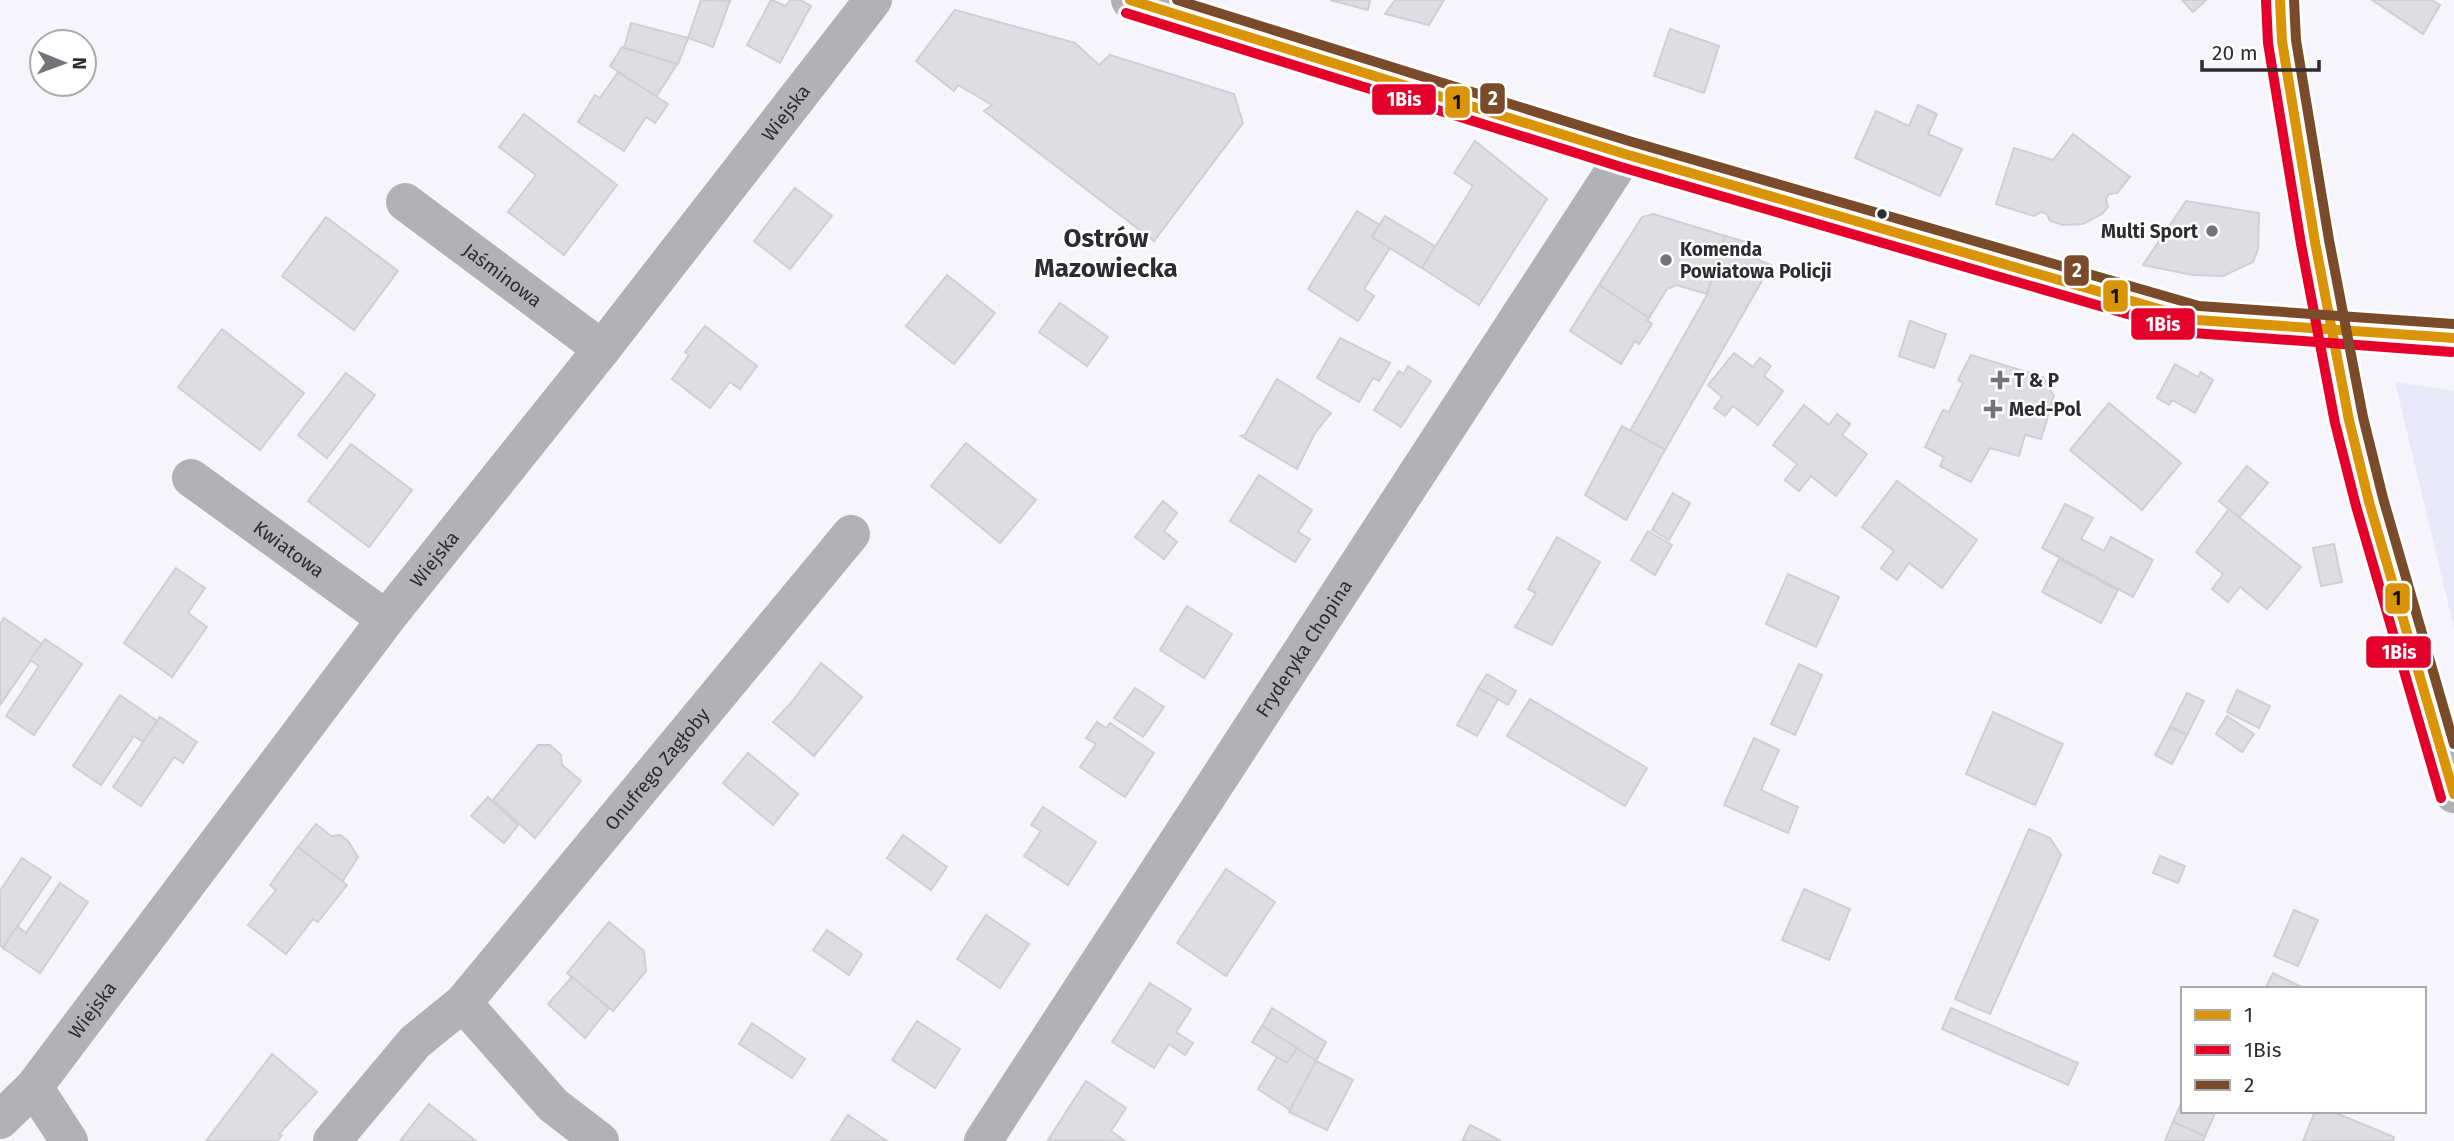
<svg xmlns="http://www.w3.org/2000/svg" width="2454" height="1141" font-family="'Fira Sans',sans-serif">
  <rect width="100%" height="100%" fill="#f5f5fb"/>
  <polygon fill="#e9e9f9" points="2395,382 2454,391 2454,628"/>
  <g fill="#dddde2" stroke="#d0cfd4" stroke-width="2">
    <polygon points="701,0 730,1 713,47 688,38"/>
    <polygon points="771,0 786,6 790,0 800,0 811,6 780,63 747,45"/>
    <polygon points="1330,0 1370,0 1368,10"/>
    <polygon points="1395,0 1444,0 1429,25 1385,14"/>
    <polygon points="2182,0 2206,0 2193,12"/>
    <polygon points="2372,0 2432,0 2440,5 2423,34"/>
    <polygon points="955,10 1075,43 1099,65 1110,55 1234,94 1243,123 1154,241 984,111 992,105 958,85 954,91 916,61"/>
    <polygon points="631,23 688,38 678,64 624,48"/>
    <polygon points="1670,29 1719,46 1704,93 1654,76"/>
    <polygon points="622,47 677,64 656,97 610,66"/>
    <polygon points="618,72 668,104 655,123 646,117 624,151 578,122 595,95 600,98"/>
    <polygon points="1918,105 1937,114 1928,134 1962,149 1940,196 1855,158 1876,111 1909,126"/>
    <polygon points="524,114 617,185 564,255 508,212 536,175 499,147"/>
    <polygon points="2073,134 2130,177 2117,193 2109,194 2106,199 2108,207 2102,214 2083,224 2063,225 2050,221 2047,214 2041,212 2034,216 1996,204 2014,148 2053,160"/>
    <polygon points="1475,141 1547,199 1479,305 1422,268 1473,186 1454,173"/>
    <polygon points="795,188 832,216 790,269 754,241"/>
    <polygon points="2186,201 2259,213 2258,249 2253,262 2223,276 2193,275 2143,265"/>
    <polygon points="1357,211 1380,225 1372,237 1390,248 1364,289 1374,296 1358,321 1308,289"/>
    <polygon points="1653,214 1725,236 1707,294 1676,285 1667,289 1649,318 1599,285 1642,217"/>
    <polygon points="1385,216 1435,246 1422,268 1372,237"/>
    <polygon points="326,217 398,271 354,330 282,276"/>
    <polygon points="1725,236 1763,247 1758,260 1771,265 1665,450 1630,431 1707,295"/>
    <polygon points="947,275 995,313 954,364 906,326"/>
    <polygon points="1599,285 1649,318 1647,320 1652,324 1639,344 1635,341 1621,364 1570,331"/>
    <polygon points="1060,303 1108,337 1087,366 1039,332"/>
    <polygon points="1910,321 1946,334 1934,368 1899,356"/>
    <polygon points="705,326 757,366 740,389 730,382 710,408 672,379 689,355 685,352"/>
    <polygon points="222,329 304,393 260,450 178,387"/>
    <polygon points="1340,338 1390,363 1379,381 1373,378 1359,402 1317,378"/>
    <polygon points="1734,353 1753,367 1760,358 1771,366 1764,376 1783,391 1758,425 1733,406 1725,416 1714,408 1722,397 1708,385"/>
    <polygon points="1971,355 2043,377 2054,396 2041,439 2025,435 2019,456 1990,448 1971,482 1940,466 1944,457 1925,447 1943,410 1949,412 1963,383 1958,380"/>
    <polygon points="2175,364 2198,377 2201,372 2213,380 2195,413 2172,400 2169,405 2157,398"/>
    <polygon points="1408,366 1431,381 1401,427 1374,410 1399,371 1404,374"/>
    <polygon points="346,373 375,395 327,458 298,435"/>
    <polygon points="1277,379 1331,413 1315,433 1297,469 1241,436 1245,435"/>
    <polygon points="2109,403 2181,463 2142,510 2070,450"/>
    <polygon points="1804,405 1829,425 1837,414 1850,424 1842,435 1867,454 1836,496 1811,476 1799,491 1785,480 1797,464 1773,445"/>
    <polygon points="1622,426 1665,450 1626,520 1585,495"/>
    <polygon points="966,443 1036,500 1000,543 931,486"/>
    <polygon points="351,444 412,490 369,547 308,501"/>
    <polygon points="2247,466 2268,483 2239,518 2219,501"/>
    <polygon points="1259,475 1312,510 1298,532 1310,539 1295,562 1230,521"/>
    <polygon points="1897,481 1977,540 1942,588 1909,563 1897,580 1881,568 1894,551 1862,527"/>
    <polygon points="1673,493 1690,503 1669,540 1652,530"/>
    <polygon points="1163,501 1177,513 1164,531 1177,542 1164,559 1135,537"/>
    <polygon points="2065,504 2093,518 2081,539 2104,551 2111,537 2153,560 2133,597 2042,548"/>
    <polygon points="2229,509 2301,567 2267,609 2240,587 2228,602 2212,589 2223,574 2196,552"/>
    <polygon points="1648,531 1672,545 1655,575 1631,560"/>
    <polygon points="1557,537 1600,562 1552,645 1515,627 1536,593 1528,589"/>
    <polygon points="2334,544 2342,582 2321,586 2313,548"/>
    <polygon points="2059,559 2118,590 2101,623 2042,592"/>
    <polygon points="176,568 205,588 188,613 207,627 172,677 124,643"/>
    <polygon points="1788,574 1839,597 1816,647 1766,624"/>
    <polygon points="1187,606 1232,634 1204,678 1160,650"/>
    <polygon points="4,618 42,644 0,705 0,624"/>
    <polygon points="45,639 82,664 34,735 6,716 39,666 30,660"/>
    <polygon points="821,663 862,697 814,756 773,722 791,703"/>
    <polygon points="1799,664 1822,675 1795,735 1771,724"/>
    <polygon points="1487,674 1516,691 1508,705 1478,688"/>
    <polygon points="1135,688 1164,707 1143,737 1114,718"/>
    <polygon points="1478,688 1498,699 1477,736 1457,725"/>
    <polygon points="2237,690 2270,706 2259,728 2227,712"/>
    <polygon points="2187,693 2204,701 2187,735 2170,727"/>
    <polygon points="120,695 157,721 143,742 134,736 101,785 73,766"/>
    <polygon points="1530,699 1647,768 1625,806 1507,736"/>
    <polygon points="1993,712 2063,744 2035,805 1966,774"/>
    <polygon points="2227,716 2254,734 2242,752 2216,734"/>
    <polygon points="160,717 197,742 183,763 174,757 141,806 113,787"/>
    <polygon points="1097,722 1106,728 1110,723 1154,753 1125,797 1080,767 1096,744 1086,738"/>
    <polygon points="2170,727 2187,735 2172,764 2155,755"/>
    <polygon points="1754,738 1779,750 1761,790 1798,807 1788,833 1724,805"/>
    <polygon points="538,745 550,745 561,755 562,765 581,781 535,838 493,800"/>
    <polygon points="748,753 798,794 773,825 723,783"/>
    <polygon points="488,797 518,825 504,843 471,816"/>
    <polygon points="1043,807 1096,842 1068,885 1024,856 1041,831 1031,825"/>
    <polygon points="316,824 331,836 340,835 348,841 358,857 342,882 298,847"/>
    <polygon points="2029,829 2050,838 2061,855 1990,1014 1955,999"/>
    <polygon points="903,835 947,867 931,890 887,858"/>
    <polygon points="298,847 347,885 318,922 313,919 286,954 248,925 276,890 270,885"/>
    <polygon points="2160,856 2185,866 2178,883 2153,873"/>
    <polygon points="22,858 51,877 3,948 0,945 0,891"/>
    <polygon points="1226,869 1275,902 1226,976 1177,943"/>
    <polygon points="60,883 88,902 40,973 3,948 17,926 26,933"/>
    <polygon points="1804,889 1850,909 1829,960 1782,940"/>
    <polygon points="2294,910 2318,920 2298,966 2274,956"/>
    <polygon points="986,915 1029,944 1000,988 957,959"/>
    <polygon points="609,922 644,951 646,971 613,1011 567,973"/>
    <polygon points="827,930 862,954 849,975 813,950"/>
    <polygon points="2273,973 2306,989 2265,989"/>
    <polygon points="572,977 609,1008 585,1038 548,1004"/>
    <polygon points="1150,983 1191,1009 1176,1032 1193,1043 1185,1055 1169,1044 1154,1068 1112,1042"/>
    <polygon points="1272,1008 1326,1042 1316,1061 1262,1026"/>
    <polygon points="1951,1008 2078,1063 2068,1085 1942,1029"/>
    <polygon points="917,1021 960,1049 935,1088 892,1060"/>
    <polygon points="752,1023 805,1059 792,1078 739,1044"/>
    <polygon points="1262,1026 1297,1048 1287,1063 1252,1042"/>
    <polygon points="1297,1048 1316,1061 1290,1110 1258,1089 1277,1057 1287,1063"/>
    <polygon points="272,1054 317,1092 279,1134 282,1135 277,1141 206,1141"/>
    <polygon points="1316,1061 1353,1080 1327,1130 1289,1112"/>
    <polygon points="1086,1081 1126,1108 1111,1131 1125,1141 1048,1140"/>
    <polygon points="2183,1099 2183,1111 2216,1111 2205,1136 2173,1122"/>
    <polygon points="429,1104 476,1141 400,1141"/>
    <polygon points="2315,1111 2331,1111 2394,1137 2393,1141 2303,1141"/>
    <polygon points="848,1115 887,1141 831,1141"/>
    <polygon points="2173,1122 2205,1136 2203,1141 2165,1141"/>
    <polygon points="1470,1125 1501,1141 1462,1141"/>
  </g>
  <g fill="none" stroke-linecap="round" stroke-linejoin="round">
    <g stroke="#b2b2b5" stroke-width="38">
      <path id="s1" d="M405,202L602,349"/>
      <path id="s2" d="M191,478L386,619"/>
      <polyline points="463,1003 553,1105 600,1141"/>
      <polyline points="34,1087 69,1141"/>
      <path id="s3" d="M0,1120L34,1087L386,619L602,349L873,0"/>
      <path id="s4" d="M332,1141L415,1042L463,1003L851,534"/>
      <path id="s5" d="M983,1141L1625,154"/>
    </g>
    <g stroke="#b2b2b4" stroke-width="38">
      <path d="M1130,0L1625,154L2197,320C2283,327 2369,326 2454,338"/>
      <polyline points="2280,0 2282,41 2315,242 2349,420 2369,502 2454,794"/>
    </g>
    <g stroke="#fff" stroke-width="16">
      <g id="bus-1">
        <polyline points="1130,0 1625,154 2197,320 2454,338"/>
        <polyline points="2280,0 2282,41 2315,242 2349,420 2369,502 2454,794"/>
      </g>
    </g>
    <g stroke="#fff" stroke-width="16">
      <g id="bus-2">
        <polyline points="2266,1 2268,43 2301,244 2335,423 2356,506 2441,798"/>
        <polyline points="1126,13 1621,167 2193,333 2452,352"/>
      </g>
    </g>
    <g stroke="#fff" stroke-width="16">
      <g id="bus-3">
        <polyline points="1177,0 1629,141 2199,306 2454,324"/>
        <polyline points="2294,0 2296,40 2329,240 2363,417 2383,498 2454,744"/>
      </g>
    </g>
    <use href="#bus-1" stroke="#d99407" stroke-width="10"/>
    <use href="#bus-2" stroke="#e4002b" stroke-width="10"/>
    <use href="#bus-3" stroke="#7a4b2a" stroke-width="10"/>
  </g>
  <circle fill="#2d2d31" stroke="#fff" stroke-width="2.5" cx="1882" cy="214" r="6"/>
  <g fill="#737378" stroke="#fff" stroke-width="2.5">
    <circle cx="2212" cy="231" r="7"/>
    <circle cx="1666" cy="260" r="7"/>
    <path d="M1996.5 369.5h7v7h7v7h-7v7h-7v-7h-7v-7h7z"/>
    <path d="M1989.5 398.5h7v7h7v7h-7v7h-7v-7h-7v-7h7z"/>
  </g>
  <g text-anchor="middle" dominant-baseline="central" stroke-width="5" stroke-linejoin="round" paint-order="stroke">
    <g font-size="19" fill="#2d2d31" stroke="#fff">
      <text stroke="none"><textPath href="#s3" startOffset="1278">Wiejska</textPath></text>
      <text stroke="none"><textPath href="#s1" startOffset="122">Jaśminowa</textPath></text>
      <text stroke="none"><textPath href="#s2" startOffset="121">Kwiatowa</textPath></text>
      <text stroke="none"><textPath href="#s3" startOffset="710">Wiejska</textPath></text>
      <text stroke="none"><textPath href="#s5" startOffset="588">Fryderyka Chopina</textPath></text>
      <text stroke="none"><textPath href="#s4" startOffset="495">Onufrego Zagłoby</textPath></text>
      <text stroke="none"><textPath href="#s3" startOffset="144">Wiejska</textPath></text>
    </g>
    <g font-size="19" font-weight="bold" fill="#2d2d31" stroke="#fff" text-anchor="start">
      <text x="2198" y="231" text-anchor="end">Multi Sport</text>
      <text x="1680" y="249">Komenda<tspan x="1680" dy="22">Powiatowa Policji</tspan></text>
      <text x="2014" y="380">T &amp; P</text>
      <text x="2009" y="409">Med-Pol</text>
    </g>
    <g font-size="26" font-weight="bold" fill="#2d2d31" stroke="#fff">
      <text x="1106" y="238">Ostrów<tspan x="1106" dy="30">Mazowiecka</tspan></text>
    </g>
  </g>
  <g stroke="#fff" stroke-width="2.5">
    <rect x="1479" y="82" width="27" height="33" rx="7" fill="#7a4b2a"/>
    <rect x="1371" y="83" width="66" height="33" rx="7" fill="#e4002b"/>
    <rect x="1444" y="85" width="27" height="34" rx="7" fill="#d99407"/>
    <rect x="2063" y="254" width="27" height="33" rx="7" fill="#7a4b2a"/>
    <rect x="2102" y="279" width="27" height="34" rx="7" fill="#d99407"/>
    <rect x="2130" y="307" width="66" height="34" rx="7" fill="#e4002b"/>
    <rect x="2384" y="582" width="27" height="33" rx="7" fill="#d99407"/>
    <rect x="2365" y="635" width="67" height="34" rx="7" fill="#e4002b"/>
  </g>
  <g font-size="19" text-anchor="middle" font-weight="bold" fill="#fff">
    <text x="1493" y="105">2</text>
    <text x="1404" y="106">1Bis</text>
    <text x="2077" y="277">2</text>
    <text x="2163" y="331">1Bis</text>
    <text x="2399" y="659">1Bis</text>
  </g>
  <g font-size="19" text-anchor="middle" font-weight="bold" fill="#111">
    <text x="1457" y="109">1</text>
    <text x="2115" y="303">1</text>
    <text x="2397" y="605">1</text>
  </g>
  <rect x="2181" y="987" width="245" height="126" fill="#ffffff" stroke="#ababad" stroke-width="2"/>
  <rect x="2195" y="1010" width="35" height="10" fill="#d99407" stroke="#ababad" stroke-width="2"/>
  <text x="2244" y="1022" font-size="21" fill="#2d2d31">1</text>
  <rect x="2195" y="1045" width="35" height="10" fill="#e4002b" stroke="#ababad" stroke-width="2"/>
  <text x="2244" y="1057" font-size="21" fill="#2d2d31">1Bis</text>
  <rect x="2195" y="1080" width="35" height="10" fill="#7a4b2a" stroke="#ababad" stroke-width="2"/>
  <text x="2244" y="1092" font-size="21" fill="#2d2d31">2</text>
  <g transform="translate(63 63) rotate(91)"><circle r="33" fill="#ffffff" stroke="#ababad" stroke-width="2"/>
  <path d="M0-5L12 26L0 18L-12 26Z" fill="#737378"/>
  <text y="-10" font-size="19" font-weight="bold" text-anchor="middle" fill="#2d2d31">N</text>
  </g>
  <path d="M2202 60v10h117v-10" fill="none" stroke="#2d2d31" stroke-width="3.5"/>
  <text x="2212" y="60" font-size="21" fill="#2d2d31" stroke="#ffffff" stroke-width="5" paint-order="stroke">20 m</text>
</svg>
